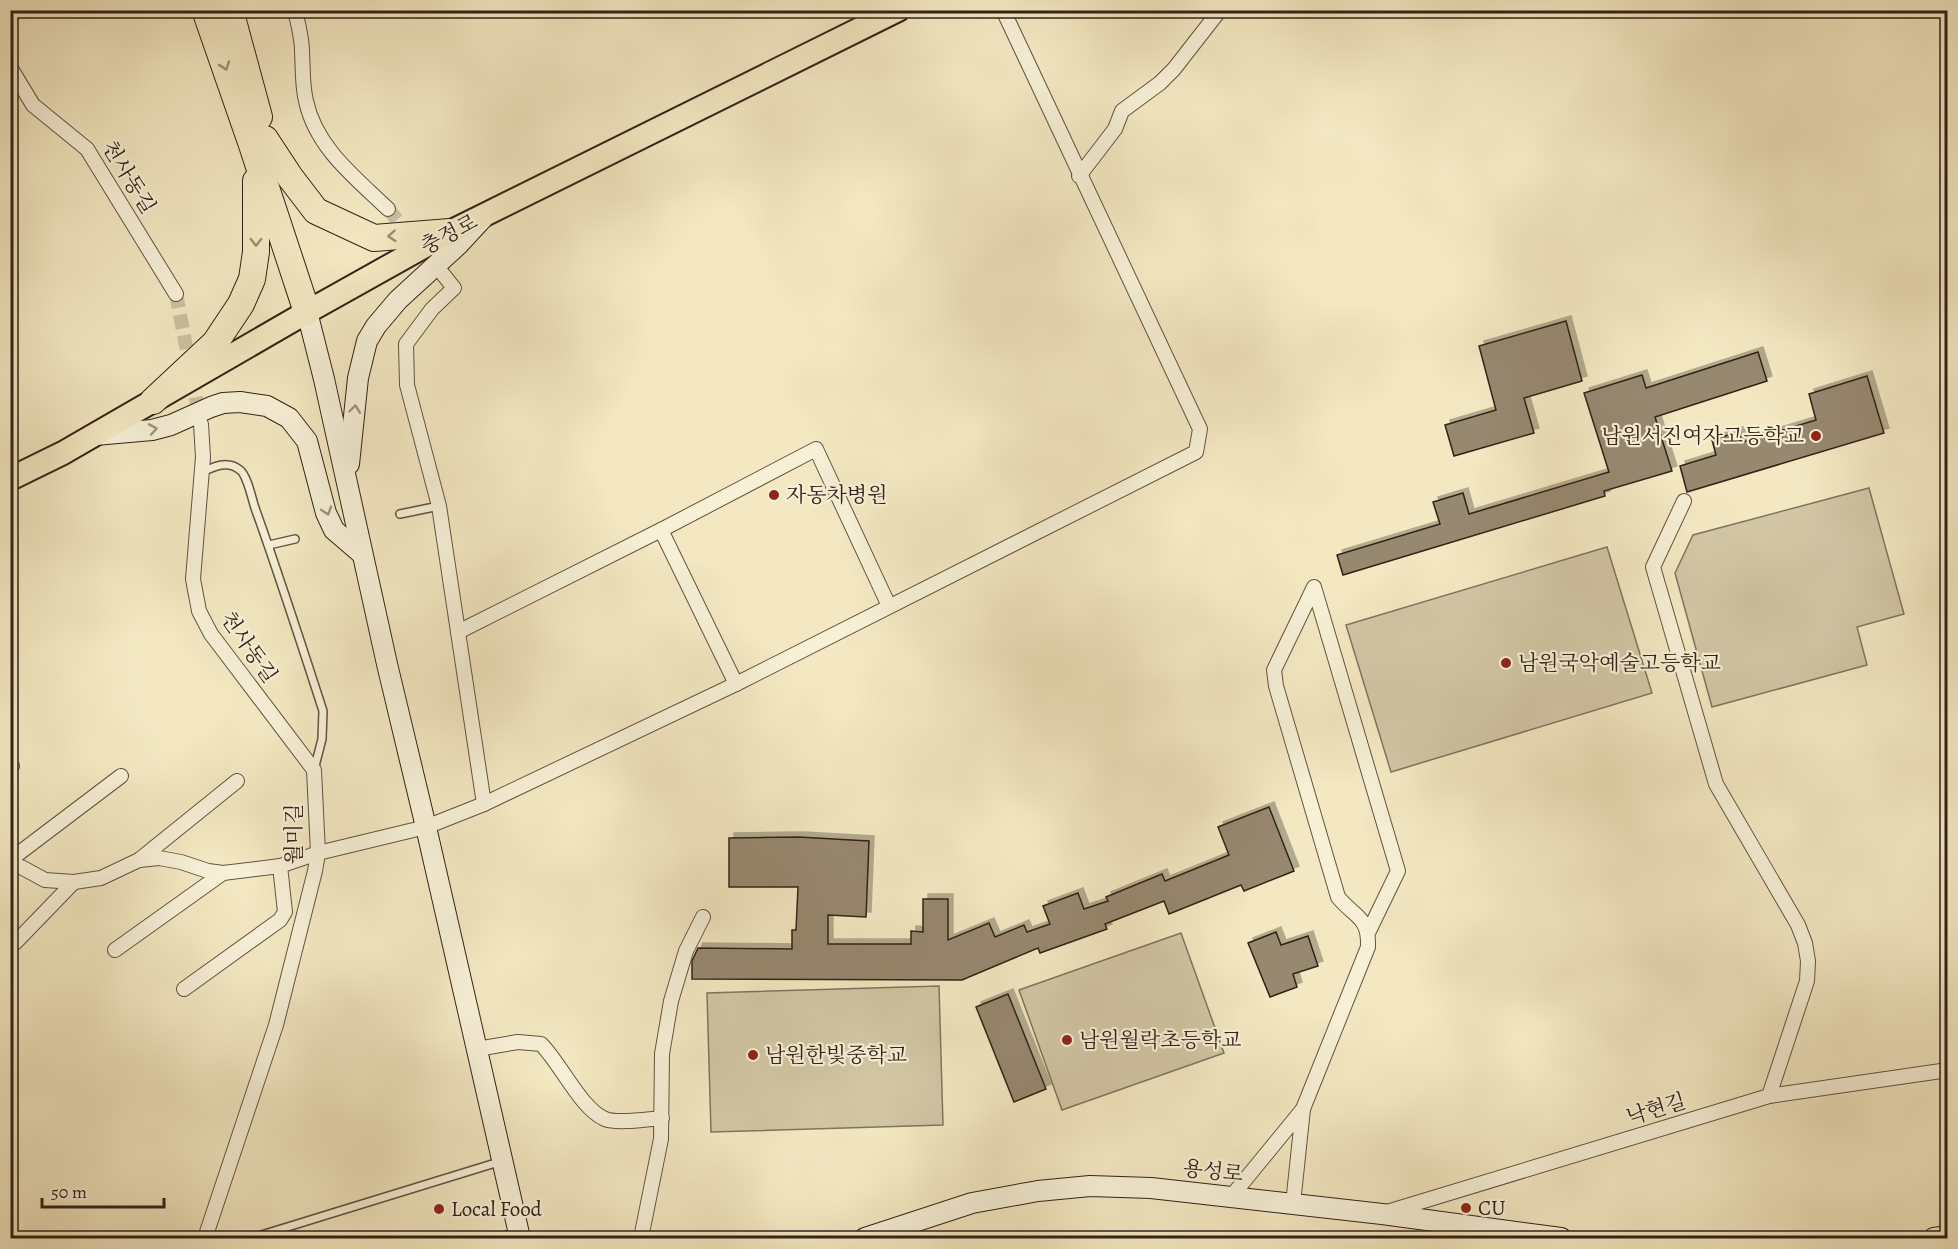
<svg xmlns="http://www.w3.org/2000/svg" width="1958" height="1249" font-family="Alegreya,'Noto Serif KR',serif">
  <defs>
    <filter id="shadow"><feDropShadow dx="5" dy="-5" stdDeviation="0" flood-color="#0004"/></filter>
  </defs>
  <rect width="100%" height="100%" fill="#f3e8c2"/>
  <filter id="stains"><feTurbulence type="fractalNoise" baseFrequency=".00333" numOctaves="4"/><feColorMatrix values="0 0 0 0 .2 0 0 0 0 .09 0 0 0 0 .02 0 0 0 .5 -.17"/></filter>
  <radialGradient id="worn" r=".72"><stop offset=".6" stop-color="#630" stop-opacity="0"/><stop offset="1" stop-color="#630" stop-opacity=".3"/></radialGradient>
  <g fill="#d2c6a5" stroke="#82745e" stroke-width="1.5">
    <polygon points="1869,488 1904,614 1857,627 1867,665 1712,707 1675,573 1693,535"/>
    <polygon points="1607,547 1652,693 1391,772 1346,625"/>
    <polygon points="1181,933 1224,1053 1062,1110 1019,990"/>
    <polygon points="939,986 943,1125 711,1132 707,993"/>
  </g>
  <g fill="#97886f" stroke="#332116" stroke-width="1.5" filter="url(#shadow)">
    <polygon points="1566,321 1582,381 1524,398 1534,433 1454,456 1445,425 1496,410 1479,346"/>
    <polygon points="1758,352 1767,381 1655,417 1672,471 1604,491 1605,496 1343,575 1337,555 1440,524 1433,502 1463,493 1469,514 1609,472 1584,393 1642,375 1646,388"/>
    <polygon points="1867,376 1884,433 1687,492 1680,466 1716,455 1712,440 1738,432 1743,442 1816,420 1809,394"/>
    <polygon points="1269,807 1294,871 1244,891 1241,885 1169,914 1164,901 1105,924 1107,929 1040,953 1038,948 962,980 692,979 692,961 698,948 792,949 792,930 796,930 798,887 729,887 729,838 799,837 869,841 866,917 828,915 828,944 911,944 911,931 923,932 923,899 948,899 948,940 989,923 995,937 1024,925 1027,932 1050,924 1043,906 1078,893 1084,909 1108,901 1106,897 1162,874 1165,881 1229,855 1218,827"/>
    <polygon points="1276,932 1281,945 1308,936 1318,966 1293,974 1297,987 1270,997 1248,943"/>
    <polygon points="1008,994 1046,1089 1014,1102 976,1007"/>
  </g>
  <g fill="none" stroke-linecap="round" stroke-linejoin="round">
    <g stroke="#cdc0a0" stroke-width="14" stroke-dasharray="14 7" stroke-linecap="butt">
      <polyline points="388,209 441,272"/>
      <polyline points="176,294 200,419"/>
    </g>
    <g stroke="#635341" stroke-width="10">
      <g id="lane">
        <path d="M201,473C214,466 228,460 240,470C247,475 252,499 255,508C279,575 301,643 323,711L322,739L314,770"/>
        <polyline points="400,514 439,506"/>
        <polyline points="269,545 295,539"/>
        <polyline points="255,1237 502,1161"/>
        <polyline points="493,1238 516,1233"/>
      </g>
    </g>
    <g stroke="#635341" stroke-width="16">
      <g id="street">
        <path d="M295,10C298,24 302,38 302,51C303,68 302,85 306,101C316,148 356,178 388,209"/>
        <polyline points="10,67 33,105 87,149 176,294"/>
        <polyline points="1079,176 1115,129 1122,111 1160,83 1174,69 1220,10"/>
        <polyline points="442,273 454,288 432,309 406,344 407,385 439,506 484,804"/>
        <polyline points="201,424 203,457 193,579 199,611 211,634 314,770 318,853 315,871 276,1025 205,1238"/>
        <polyline points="1684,501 1653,567 1716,784 1798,925 1805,943 1808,961 1807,981 1769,1096"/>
        <polyline points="661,530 736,684"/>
        <polyline points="458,632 661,530 816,449 889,606"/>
        <polyline points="10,767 12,766"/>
        <polyline points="10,860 121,776"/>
        <polyline points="139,860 237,781"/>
        <polyline points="10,863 21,867 45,880 74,882 101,878 139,860 159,858 181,862 208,871 223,873 280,866 318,853 426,827 484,804 736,684 1196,452 1200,429 1003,10"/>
        <polyline points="15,943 74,882"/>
        <polyline points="115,950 223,873"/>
        <polyline points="184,989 280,920 285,912 280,866"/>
        <path d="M477,1049L518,1042L541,1044C561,1064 581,1109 605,1119C617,1124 649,1119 662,1118"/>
        <path d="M1303,1109L1368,947C1369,916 1355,918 1338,897L1276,686L1274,670L1314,587L1398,871L1368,933"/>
        <polyline points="1231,1197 1303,1109 1293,1204"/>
        <polyline points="1387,1212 1769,1096 1948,1070"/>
        <polyline points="641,1238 661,1139 662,1054 671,1001 686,951 703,917"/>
      </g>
    </g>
    <g stroke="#332116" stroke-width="22">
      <g id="secondary">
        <polyline points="307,312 324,379 387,664 426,827 520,1238"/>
        <polyline points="95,435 152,430 171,425 211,407 223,403 240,402 267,406 289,418 307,441 326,513 334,530 362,554"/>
        <polyline points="349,464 358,378 367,341 376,326 398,300 458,245 483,218"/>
        <polyline points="865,1238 972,1203 1038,1191 1090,1186 1151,1188 1231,1197 1382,1214 1561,1238"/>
        <polyline points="1934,1238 1948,1236"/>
      </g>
    </g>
    <g stroke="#332116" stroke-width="26">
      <polyline id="primary" points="10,479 63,453 307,312 450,232 898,10"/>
    </g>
    <g stroke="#332116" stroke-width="28">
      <g id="highway">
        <polyline points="205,10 251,142 307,312"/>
        <polyline points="230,10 259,117"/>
        <polyline points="265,139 290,177 316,211 374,238 450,232"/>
        <polyline points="153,401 215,343 241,304 252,279 256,252 256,181"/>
      </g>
    </g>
    <use href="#lane" stroke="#f7f0d7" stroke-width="7"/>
    <use href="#street" stroke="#f7f0d7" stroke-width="14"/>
    <use href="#secondary" stroke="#f7f0d7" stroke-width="20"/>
    <use href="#primary" stroke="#f3e8c2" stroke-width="22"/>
    <use href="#highway" stroke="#f3e8c2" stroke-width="26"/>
  </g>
  <defs><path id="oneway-chevron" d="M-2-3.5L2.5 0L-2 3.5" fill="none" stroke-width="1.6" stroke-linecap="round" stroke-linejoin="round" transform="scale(1.5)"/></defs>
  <g stroke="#9d8e75">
    <use href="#oneway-chevron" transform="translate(225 66) rotate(71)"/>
    <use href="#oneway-chevron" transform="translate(392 236) rotate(176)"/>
    <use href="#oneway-chevron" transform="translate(256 242) rotate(90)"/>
  </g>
  <g stroke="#9f9380">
    <use href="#oneway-chevron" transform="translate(355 409) rotate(-83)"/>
    <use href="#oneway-chevron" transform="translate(153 429) rotate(-10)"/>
    <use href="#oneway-chevron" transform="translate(327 511) rotate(72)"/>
  </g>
  <g fill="#8f2418" stroke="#f7f0d7" stroke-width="2">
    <circle cx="1816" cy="436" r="6"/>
    <circle cx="774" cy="495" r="6"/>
    <circle cx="1506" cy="663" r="6"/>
    <circle cx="1067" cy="1040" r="6"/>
    <circle cx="753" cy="1055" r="6"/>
    <circle cx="1466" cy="1208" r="6"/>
    <circle cx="439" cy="1209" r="6"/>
  </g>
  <g text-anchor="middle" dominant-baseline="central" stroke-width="4.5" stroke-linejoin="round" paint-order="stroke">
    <g font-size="21" fill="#332116" stroke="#f7f0d7">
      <text transform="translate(129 177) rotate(58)">천사동길</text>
      <text transform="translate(449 234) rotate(-28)">충정로</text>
      <text transform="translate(249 647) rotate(55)">천사동길</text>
      <text transform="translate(294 834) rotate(-90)">월미길</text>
      <text transform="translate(1656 1109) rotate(-17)">낙현길</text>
      <text transform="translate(1213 1171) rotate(6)">용성로</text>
    </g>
    <g font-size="21" fill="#332116" stroke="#f7f0d7" text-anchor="start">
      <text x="1804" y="436" text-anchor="end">남원서진여자고등학교</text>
      <text x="786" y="495">자동차병원</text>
      <text x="1518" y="663">남원국악예술고등학교</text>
      <text x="1079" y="1040">남원월락초등학교</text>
      <text x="765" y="1055">남원한빛중학교</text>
      <text x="1478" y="1208">CU</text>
      <text x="451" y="1209">Local Food</text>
    </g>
  </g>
  <rect width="1958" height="1249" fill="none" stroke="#f3e8c2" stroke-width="36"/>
  <rect x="12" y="12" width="1934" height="1225" fill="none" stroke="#332116" stroke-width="3"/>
  <rect x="18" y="18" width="1922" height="1213" fill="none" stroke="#332116" stroke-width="1.5"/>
  <path d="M42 1198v9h122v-9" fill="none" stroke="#332116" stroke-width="3"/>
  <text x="51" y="1198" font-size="18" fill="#332116" stroke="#f7f0d7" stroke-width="4.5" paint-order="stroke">50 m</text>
  <rect width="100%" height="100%" filter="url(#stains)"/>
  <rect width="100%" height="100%" fill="url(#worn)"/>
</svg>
